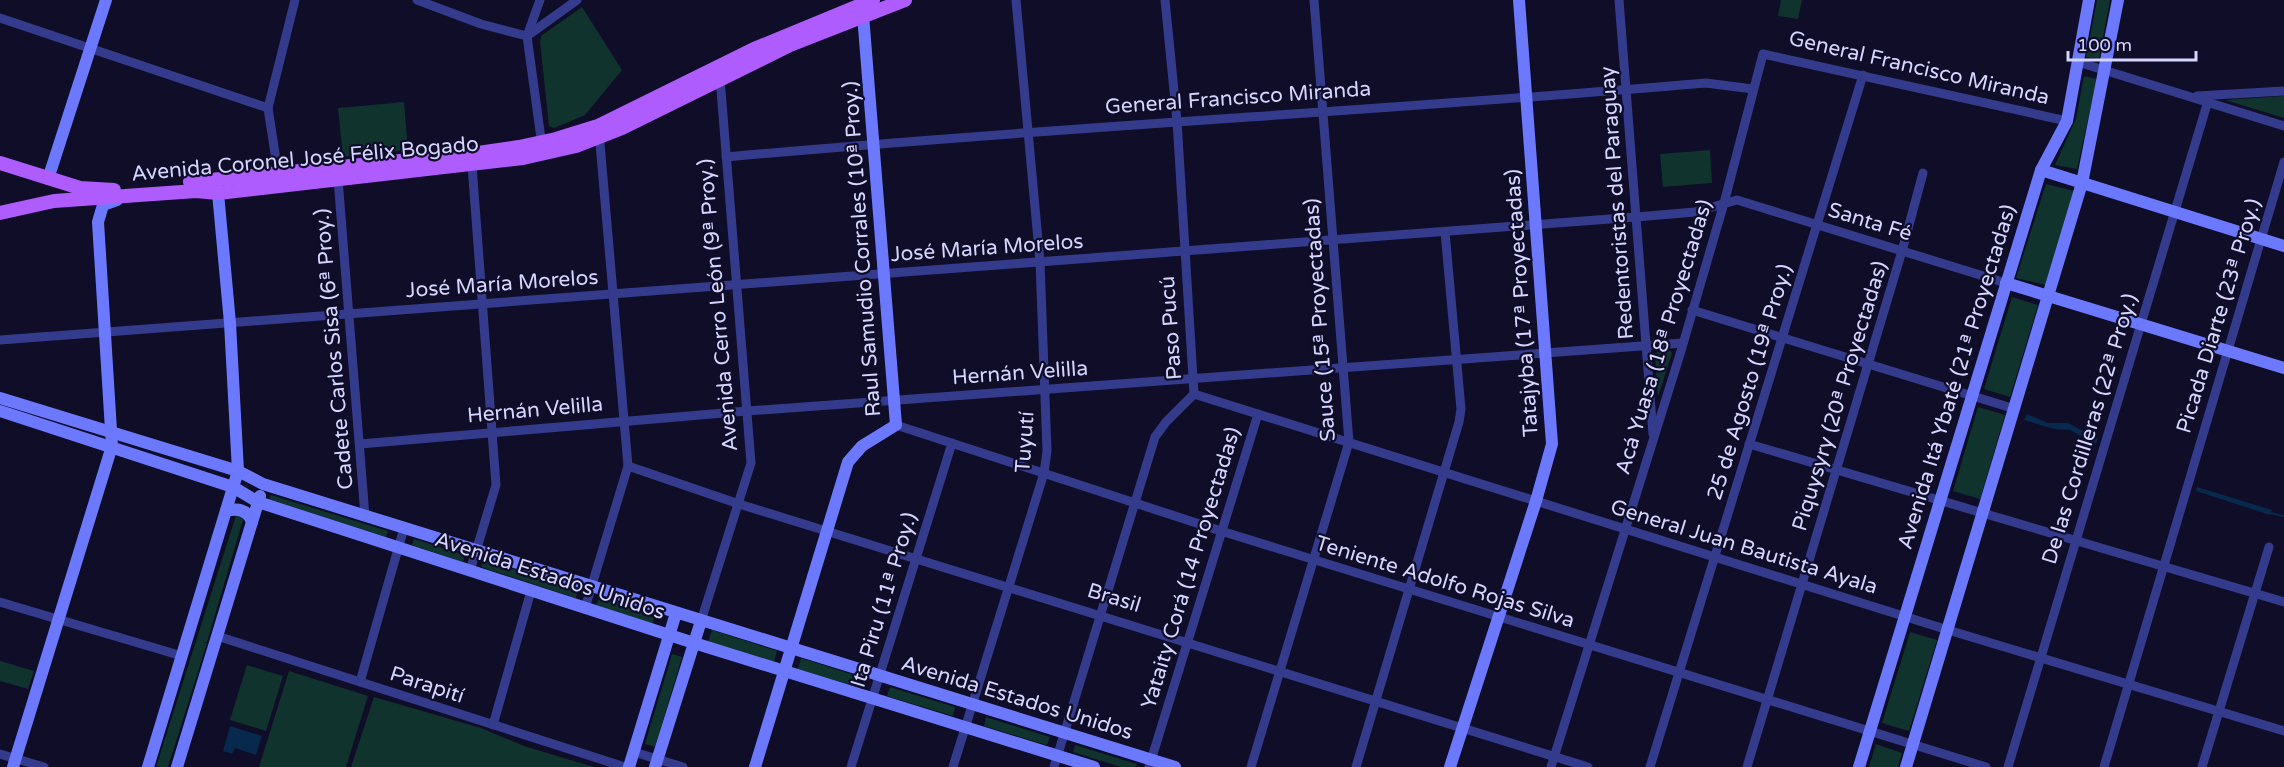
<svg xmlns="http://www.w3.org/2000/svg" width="2284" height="767" font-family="'Varela Round',sans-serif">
  <rect width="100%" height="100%" fill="#0f0d28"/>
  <g fill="#10332e">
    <polygon points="1781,0 1802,0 1798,19 1778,16"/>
    <polygon points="2097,0 2110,0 2099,59 2086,57"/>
    <polygon points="582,7 622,70 585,115 554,128 549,126 540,42 541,36"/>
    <polygon points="2084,76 2097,79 2077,169 2055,165 2076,119"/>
    <polygon points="2284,96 2284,118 2225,100"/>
    <polygon points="404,102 408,150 343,157 338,108"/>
    <polygon points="1710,150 1712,183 1663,187 1660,154"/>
    <polygon points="2046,184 2074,191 2045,285 2016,278"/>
    <polygon points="2012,297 2038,305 2010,397 1984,389"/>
    <polygon points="1670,351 1672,353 1658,397 1655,356 1657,352"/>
    <polygon points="1978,407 2005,415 1980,499 1953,491"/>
    <polygon points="271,495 388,531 386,537 269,499"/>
    <polygon points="239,506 245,513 207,642 203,642 207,643 168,767 156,767"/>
    <polygon points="414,539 465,555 463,562 412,545"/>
    <polygon points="484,560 578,589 576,598 481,567"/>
    <polygon points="600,596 657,613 652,624 596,605"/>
    <polygon points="712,630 777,651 774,662 708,642"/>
    <polygon points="1910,632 1937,640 1909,731 1882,723"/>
    <polygon points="672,654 682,657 655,747 645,744"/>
    <polygon points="801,658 863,678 860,688 798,669"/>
    <polygon points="0,661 34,671 28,689 0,681"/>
    <polygon points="247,665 283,676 266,731 230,720"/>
    <polygon points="289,671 368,696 346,767 259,767"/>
    <polygon points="890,687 955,707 953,716 887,696"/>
    <polygon points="374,697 481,728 524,746 594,767 351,767"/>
    <polygon points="986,717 1050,737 1047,745 984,726"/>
    <polygon points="1876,744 1902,753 1898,767 1869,767"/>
    <polygon points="1075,745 1137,764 1136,767 1121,767 1073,752"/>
  </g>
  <g fill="#07294d">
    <polygon points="2027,414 2048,423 2068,423 2098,439 2096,444 2070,430 2054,429 2024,420"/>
    <polygon points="2197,487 2272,510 2270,515 2196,491"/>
    <polygon points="230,726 262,736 256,755 235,748 232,754 223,751"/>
  </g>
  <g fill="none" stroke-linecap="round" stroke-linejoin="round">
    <polyline stroke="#07294d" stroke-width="2" points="2270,513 2284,516"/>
    <g stroke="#343b8c" stroke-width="9">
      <polyline points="417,0 481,24 527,36"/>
      <polyline points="540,0 527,36 542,146"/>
      <polyline points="1619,0 1653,434"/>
      <polyline points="0,18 268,108"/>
      <polyline points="527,36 577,0"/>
      <polyline points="2078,62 2284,126"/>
      <polyline points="2197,96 2284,91"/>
      <path d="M726,157C1053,127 1380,111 1706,83L1753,89"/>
      <polyline points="278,173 268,108 295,0"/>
      <polyline points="338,179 365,516"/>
      <polyline points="1692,310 2015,409"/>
      <polyline points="0,340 1636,217 1695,212 1737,200 2006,283"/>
      <polyline points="1194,394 1948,630 2284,731"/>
      <polyline points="896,425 1221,531 1986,767"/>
      <polyline points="360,444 747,411 1683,343"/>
      <polyline points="1749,444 2284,602"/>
      <polyline points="628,466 739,504 1588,767"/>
      <polyline points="470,571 496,485 472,165"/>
      <polyline points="0,602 182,656"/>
      <polyline points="585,608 628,466 599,132"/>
      <polyline points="701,621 751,463 720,78"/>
      <polyline points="217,636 625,767"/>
      <polyline points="360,682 404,528"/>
      <polyline points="493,725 531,591"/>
      <polyline points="634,752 683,767"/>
      <polyline points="0,754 44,767"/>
      <polyline points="851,767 952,443"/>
      <polyline points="953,767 1044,473 1047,451 1040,262 1016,0"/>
      <polyline points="1054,767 1155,437 1166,422 1194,394 1177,121 1165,0"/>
      <polyline points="1149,767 1258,414"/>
      <polyline points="1251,767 1349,442 1314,0"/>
      <polyline points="1356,767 1459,422 1461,409 1445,232"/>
      <polyline points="1551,767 1681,351 1724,203 1763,54 2067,121"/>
      <polyline points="1650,767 1863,75"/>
      <polyline points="1747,767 1902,251 1923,173"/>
      <polyline points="2008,767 2208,101"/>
      <polyline points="2104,767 2284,162"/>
      <polyline points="2202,767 2269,547"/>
    </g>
    <g stroke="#6c79ff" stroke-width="12">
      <polyline points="2041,170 2284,246"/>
      <polyline points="48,179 106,0"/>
      <polyline points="2006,283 2284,368"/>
      <polyline points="0,398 238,471 263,484 1175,767"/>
      <polyline points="0,411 233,487 258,502 694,643 1094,767"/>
      <path d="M226,511C237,508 248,509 252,522"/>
      <polyline points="13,767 112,446 98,222 103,205 117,200"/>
      <polyline points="148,767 238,471 230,323 218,193"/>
      <polyline points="177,767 260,496"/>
      <polyline points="629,767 676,613"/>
      <polyline points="655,767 701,621"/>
      <polyline points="755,767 848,462 862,446 896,425 863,15"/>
      <polyline points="1450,767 1536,501 1552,444 1519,0"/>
      <polyline points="1859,767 2041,170 2067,121 2089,0"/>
      <polyline points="1906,767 2082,183 2118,0"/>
    </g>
    <g stroke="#af5cff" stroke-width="14">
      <polyline points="0,163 80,188 114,190"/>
      <polyline points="190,182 471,154 519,147 556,139 598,126 754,49 873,0"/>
      <polyline points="0,213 54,201 196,191 218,193 523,158 576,146 622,128 790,45 905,0"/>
    </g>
  </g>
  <g text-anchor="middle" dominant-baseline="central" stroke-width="4.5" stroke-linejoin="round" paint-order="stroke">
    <g font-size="21" fill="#d5d5ff" stroke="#0f0d28">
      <text transform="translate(1919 68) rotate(13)">General Francisco Miranda</text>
      <text transform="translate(1238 98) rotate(-4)">General Francisco Miranda</text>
      <text transform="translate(305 159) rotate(-5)">Avenida Coronel José Félix Bogado</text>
      <text transform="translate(1617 203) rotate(-94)">Redentoristas del Paraguay</text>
      <text transform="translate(1870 222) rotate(17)">Santa Fé</text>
      <text transform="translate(987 248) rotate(-4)">José María Morelos</text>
      <text transform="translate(862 249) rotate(-94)">Raul Samudio Corrales (10ª Proy.)</text>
      <text transform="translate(502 284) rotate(-4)">José María Morelos</text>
      <text transform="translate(1522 303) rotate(-94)">Tatajyba (17ª Proyectadas)</text>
      <text transform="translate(718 305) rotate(-95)">Avenida Cerro León (9ª Proy.)</text>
      <text transform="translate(2219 316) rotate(-73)">Picada Diarte (23ª Proy.)</text>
      <text transform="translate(1320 320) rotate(-94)">Sauce (15ª Proyectadas)</text>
      <text transform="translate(1171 328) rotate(-94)">Paso Pucú</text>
      <text transform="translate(1664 337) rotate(-73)">Acá Yuasa (18ª Proyectadas)</text>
      <text transform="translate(334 349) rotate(-95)">Cadete Carlos Sisa (6ª Proy.)</text>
      <text transform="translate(1020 373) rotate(-4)">Hernán Velilla</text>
      <text transform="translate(1957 377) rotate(-73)">Avenida Itá Ybaté (21ª Proyectadas)</text>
      <text transform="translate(1750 382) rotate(-73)">25 de Agosto (19ª Proy.)</text>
      <text transform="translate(1840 396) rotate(-73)">Piquysyry (20ª Proyectadas)</text>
      <text transform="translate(535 410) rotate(-5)">Hernán Velilla</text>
      <text transform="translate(2090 429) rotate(-73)">De las Cordilleras (22ª Proy.)</text>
      <text transform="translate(1025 442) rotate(-86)">Tuyutí</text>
      <text transform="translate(1744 547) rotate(17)">General Juan Bautista Ayala</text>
      <text transform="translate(1191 568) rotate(-73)">Yataity Corá (14 Proyectadas)</text>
      <text transform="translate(550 576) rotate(18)">Avenida Estados Unidos</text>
      <text transform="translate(1445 582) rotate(17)">Teniente Adolfo Rojas Silva</text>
      <text transform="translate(1114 598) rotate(17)">Brasil</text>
      <text transform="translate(884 600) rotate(-73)">Ita Piru (11ª Proy.)</text>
      <text transform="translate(427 685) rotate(18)">Parapití</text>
      <text transform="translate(1017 698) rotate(17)">Avenida Estados Unidos</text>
    </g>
  </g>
  <path d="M2068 51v9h128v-9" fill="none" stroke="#d5d5ff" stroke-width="3"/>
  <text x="2077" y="51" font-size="18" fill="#d5d5ff" stroke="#0f0d28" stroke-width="4.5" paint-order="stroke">100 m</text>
</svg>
